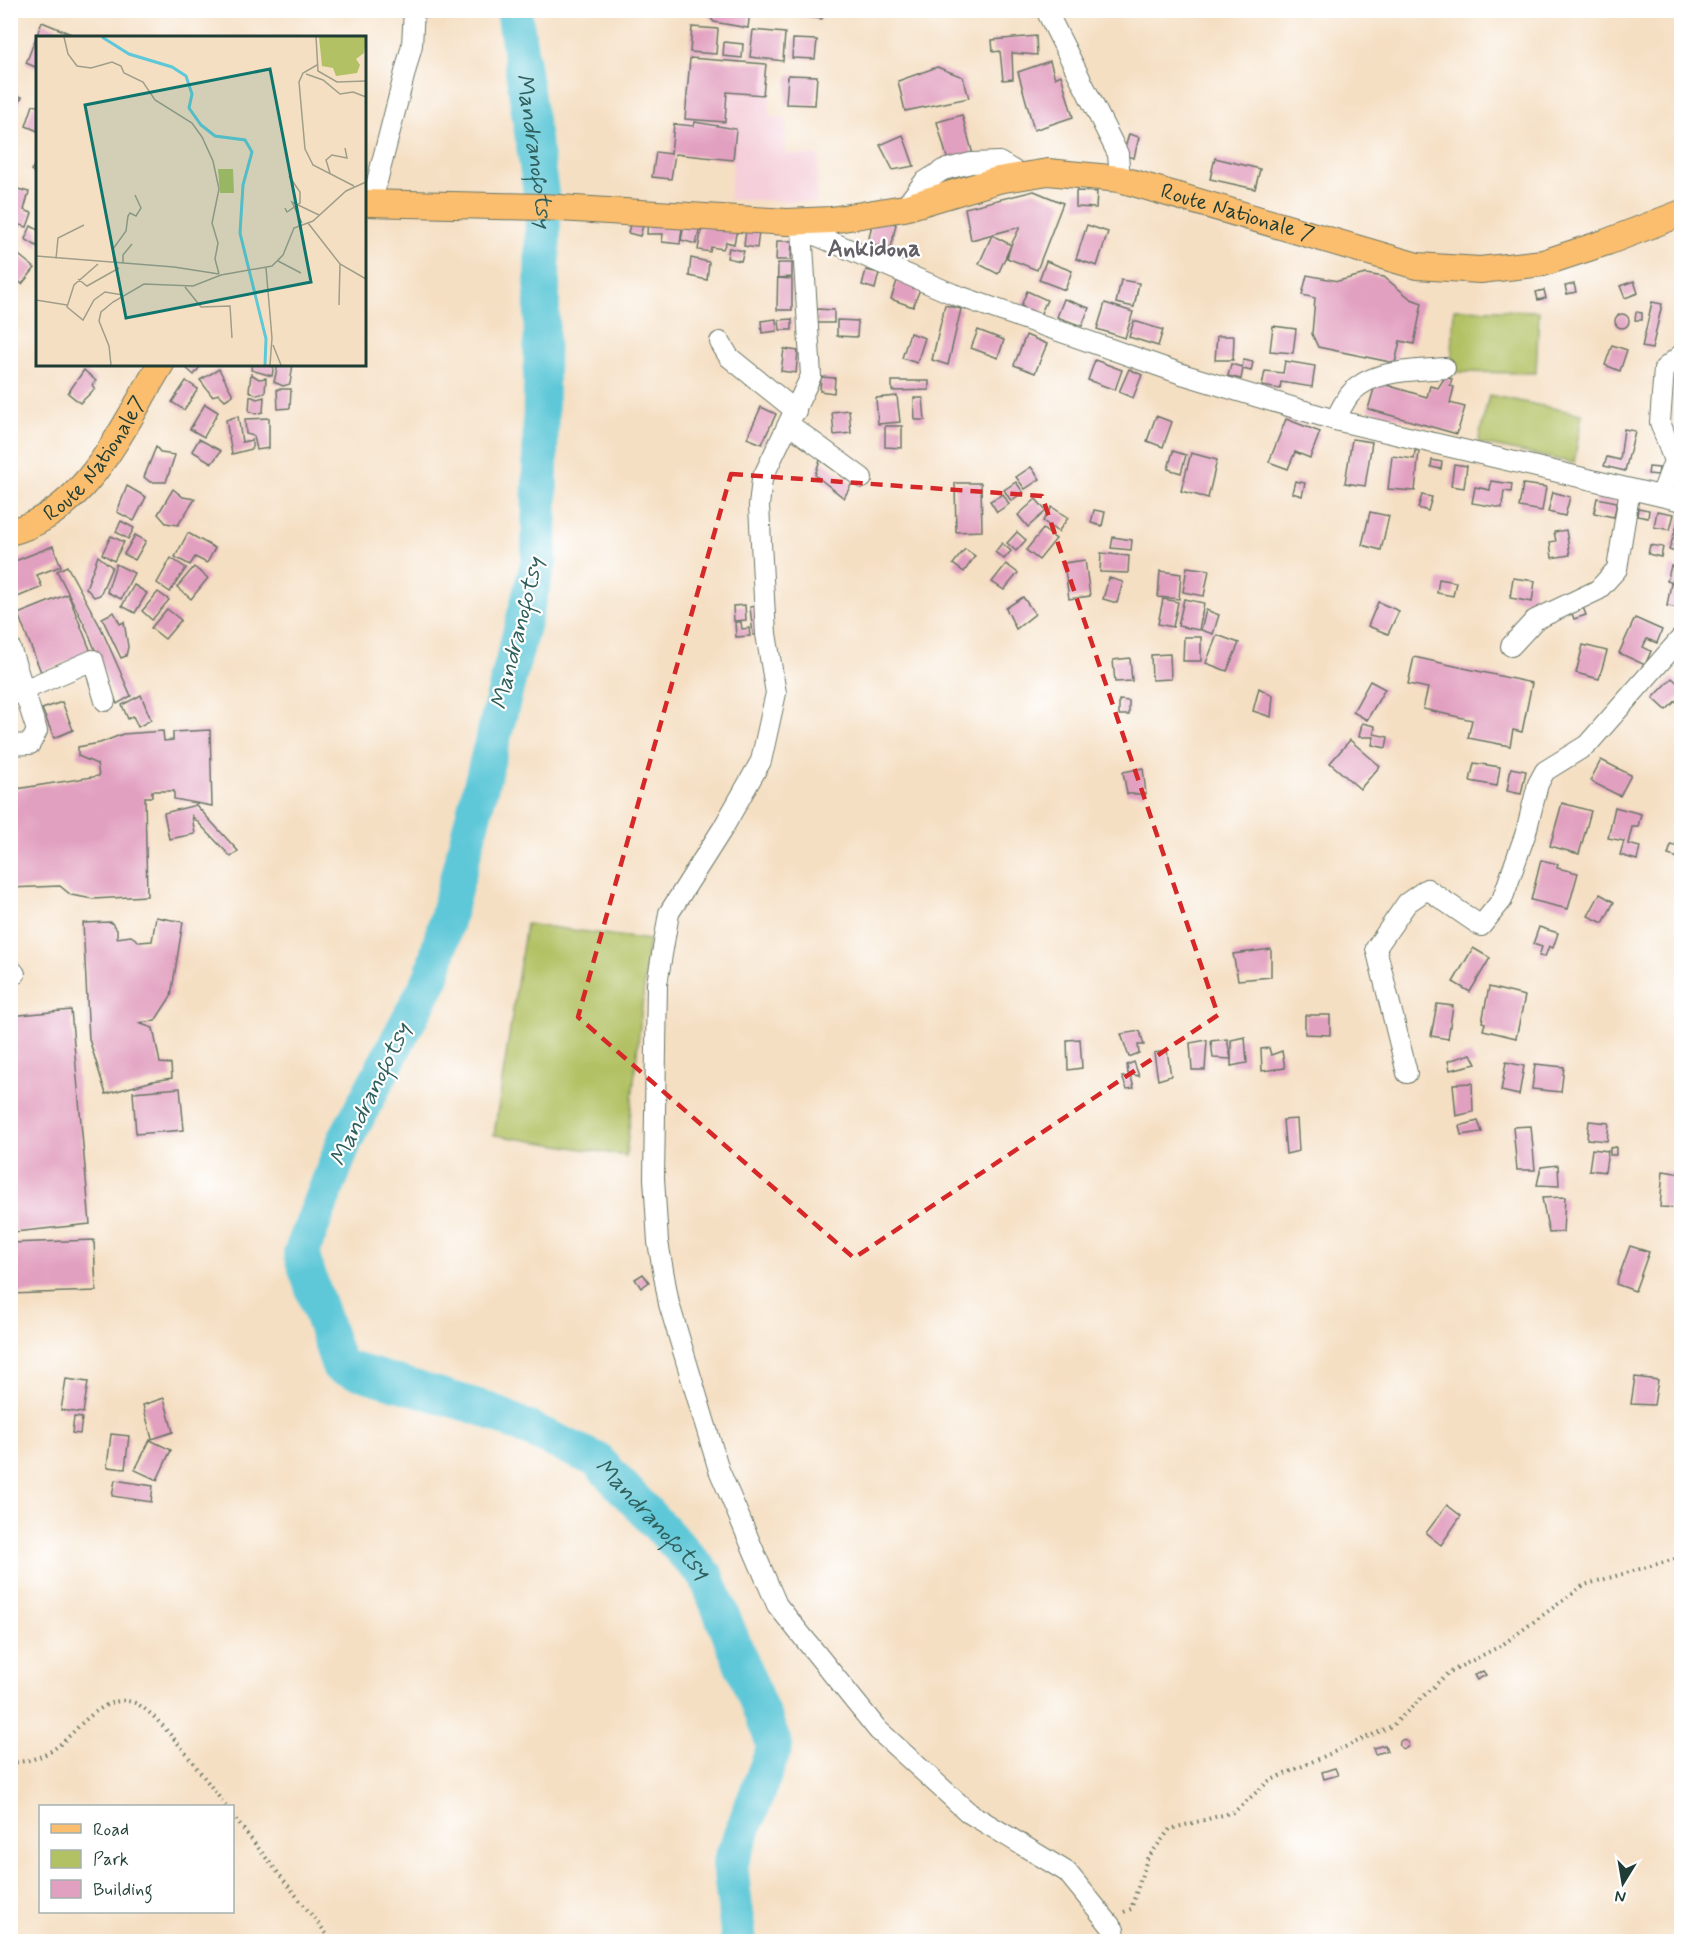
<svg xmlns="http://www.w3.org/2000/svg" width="1692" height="1952" font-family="Mynerve,sans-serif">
  <rect width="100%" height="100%" fill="#fff"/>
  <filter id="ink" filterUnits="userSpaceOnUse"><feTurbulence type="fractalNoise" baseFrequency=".0167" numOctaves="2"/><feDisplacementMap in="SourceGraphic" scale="12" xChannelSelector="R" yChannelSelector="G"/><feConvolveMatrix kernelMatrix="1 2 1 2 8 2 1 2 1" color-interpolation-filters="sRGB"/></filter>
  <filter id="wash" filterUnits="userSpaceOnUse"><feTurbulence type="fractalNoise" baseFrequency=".008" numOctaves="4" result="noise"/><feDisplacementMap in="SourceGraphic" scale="24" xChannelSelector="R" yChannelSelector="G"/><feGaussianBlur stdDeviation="1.35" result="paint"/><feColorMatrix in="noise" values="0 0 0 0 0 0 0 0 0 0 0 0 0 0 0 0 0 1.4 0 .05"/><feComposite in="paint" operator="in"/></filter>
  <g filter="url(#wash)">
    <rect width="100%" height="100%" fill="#f5dfc3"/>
    <polygon fill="#f5cfda" points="690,58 773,64 769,117 786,118 785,154 819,156 816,202 729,199 733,160 671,154 674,124 684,124"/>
    <g fill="#b2c164" stroke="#687f4c" stroke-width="1.5">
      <polygon points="1454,309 1539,311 1536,373 1451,372"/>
      <polygon points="1489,395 1582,414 1574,463 1478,443"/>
      <polygon points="526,924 649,940 626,1156 494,1135"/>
    </g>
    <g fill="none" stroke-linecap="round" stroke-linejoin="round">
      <path stroke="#5ec8d8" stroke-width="36" id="s1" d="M514,10L543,207L539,560L432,976L345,1140L301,1254L339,1366L485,1409L597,1460L706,1576L775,1746L730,1864L739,1942"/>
    </g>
    <g id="blocks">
      <g fill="#e2a0c0">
        <polygon points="704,10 750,10 748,28 714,22"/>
        <polygon points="800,10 823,10 822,19 799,16"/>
        <polygon points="42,22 71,34 69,38 38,38 38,68 26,63"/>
        <polygon points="692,27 718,29 716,54 690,52"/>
        <polygon points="753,30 785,33 783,61 750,57"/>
        <polygon points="1036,36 1037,55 1012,53 1013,79 1003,80 1000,51 993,52 992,40"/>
        <polygon points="793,39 817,40 815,59 792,58"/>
        <polygon points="724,42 743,44 742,58 723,56"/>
        <polygon points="690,58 766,64 763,95 727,92 725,122 685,119"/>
        <polygon points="1050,61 1055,78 1061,75 1073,117 1034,130 1018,72"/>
        <polygon points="937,67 963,77 969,98 905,111 898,81"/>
        <polygon points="788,75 817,76 815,105 786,104"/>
        <polygon points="10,93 22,97 10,115"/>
        <polygon points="33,105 38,106 38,131 26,126"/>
        <polygon points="962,115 974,158 949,165 937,122"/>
        <polygon points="695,122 736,129 733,160 675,154 671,179 652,177 656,152 671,154 674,124 694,126"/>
        <polygon points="1129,134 1139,137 1134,158 1123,155"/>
        <polygon points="903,135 914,166 893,170 880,145"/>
        <polygon points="1215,158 1260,169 1255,189 1210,179"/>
        <polygon points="38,161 38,175 31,170"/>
        <polygon points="14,188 29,192 24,210 32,213 27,227 10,222 10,200"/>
        <polygon points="1034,191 1063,203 1037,270 1007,258 1011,245 998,274 979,264 992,235 1011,245 1020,227 971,240 965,208"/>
        <polygon points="1076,191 1097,192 1096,208 1076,207"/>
        <polygon points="632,216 645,219 640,236 628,233"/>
        <polygon points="648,216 683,220 680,244 662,242 663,234 647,234"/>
        <polygon points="873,219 896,224 891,248 868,243"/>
        <polygon points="685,220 701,223 696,244 681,240"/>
        <polygon points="1087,225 1108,232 1097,266 1076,259"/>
        <polygon points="31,226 38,230 38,247 25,239"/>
        <polygon points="702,226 741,230 736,234 734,244 726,242 723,249 711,247 710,252 698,250"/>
        <polygon points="746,229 759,231 757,248 744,246"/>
        <polygon points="777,241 792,241 791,260 776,260"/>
        <polygon points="10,248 35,268 22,284 10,275"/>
        <polygon points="729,248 744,251 741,261 727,258"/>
        <polygon points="691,258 709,262 707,280 689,276"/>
        <polygon points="1046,261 1072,271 1065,290 1039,280"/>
        <polygon points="778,263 792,263 792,277 778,278 792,279 792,310 777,310"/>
        <polygon points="866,270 879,273 875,289 862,285"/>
        <polygon points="1366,274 1384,277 1411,299 1422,303 1414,344 1400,341 1395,363 1318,347 1312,334 1315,298 1302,295 1307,275 1338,281"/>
        <polygon points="1121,280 1139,283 1134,307 1116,303"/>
        <polygon points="897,281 920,289 913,307 891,299"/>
        <polygon points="1634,281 1638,293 1625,298 1620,286"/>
        <polygon points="1574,284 1576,292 1567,294 1565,286"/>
        <polygon points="1544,290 1546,298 1538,300 1536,292"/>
        <polygon points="1027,291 1047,300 1040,315 1021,306"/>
        <polygon points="1064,299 1089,308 1082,326 1057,317"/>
        <polygon points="1652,302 1662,304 1652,349 1642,347"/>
        <polygon points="1105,303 1133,312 1125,338 1097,329"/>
        <polygon points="945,305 961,309 948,365 932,360"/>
        <polygon points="817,309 834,310 834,323 817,323"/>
        <polygon points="1636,312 1642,313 1642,320 1635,320"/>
        <circle cx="1622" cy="321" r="7"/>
        <polygon points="776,319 777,331 762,333 761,321"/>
        <polygon points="792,319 792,330 780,330 779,320"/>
        <polygon points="837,320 858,321 857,337 837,336"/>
        <polygon points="1134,321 1163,330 1158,346 1129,337"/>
        <polygon points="1273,326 1296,329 1293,353 1270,351"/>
        <polygon points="978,330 1004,340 998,358 971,348"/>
        <polygon points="910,333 925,338 917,363 902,358"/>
        <polygon points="1026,335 1047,344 1035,373 1014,365"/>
        <polygon points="1217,336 1234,336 1233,360 1215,360"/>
        <polygon points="1612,345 1627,350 1620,371 1605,365"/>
        <polygon points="784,349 798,351 796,373 781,371"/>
        <polygon points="1095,360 1122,370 1115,390 1088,380"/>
        <polygon points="1244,360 1253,362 1251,371 1243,369 1241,379 1228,376 1231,364 1242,367"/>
        <polygon points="1285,361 1315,366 1312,387 1281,382 1280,389 1262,386 1265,371 1283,373"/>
        <polygon points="186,364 202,364 194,375 185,367"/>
        <polygon points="252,364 274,364 272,376 251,370"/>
        <polygon points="278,364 293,364 290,384 283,386 274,382"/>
        <polygon points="219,369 233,395 225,400 219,394 212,396 200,380"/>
        <polygon points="1129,369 1142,375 1133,398 1119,392"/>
        <polygon points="84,370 96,381 92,385 95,389 80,403 68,393"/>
        <polygon points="251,374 259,379 266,378 265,393 257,395 249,391"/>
        <polygon points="821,377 835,378 834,393 820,391"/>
        <polygon points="1445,377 1452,379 1450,386 1454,387 1450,403 1465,407 1457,434 1368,409 1376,382 1427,397 1430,386 1438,388"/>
        <polygon points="186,381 198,389 184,410 172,402"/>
        <polygon points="892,381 929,381 929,390 892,391"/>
        <polygon points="277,389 291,389 290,408 278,409"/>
        <polygon points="250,396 257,399 264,397 263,412 256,414 249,411"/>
        <polygon points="897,396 900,422 878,424 876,398"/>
        <polygon points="914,398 923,398 925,420 915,420"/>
        <polygon points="205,404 218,412 204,437 190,429"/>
        <polygon points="761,407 776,414 762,444 747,438"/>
        <polygon points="849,410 851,433 834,435 832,412"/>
        <polygon points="238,416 242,442 252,440 252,449 232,454 226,420"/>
        <polygon points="1156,416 1172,422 1163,447 1147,441"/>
        <polygon points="269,418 269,448 257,450 254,436 246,434 245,419"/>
        <polygon points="1286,419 1320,432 1310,458 1295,452 1288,469 1269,462"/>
        <polygon points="885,426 902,426 902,448 885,447"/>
        <polygon points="1624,429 1635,431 1625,471 1604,466 1607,457 1620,460"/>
        <polygon points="199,439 221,451 212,463 192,451"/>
        <polygon points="1352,439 1372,442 1365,486 1345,483"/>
        <polygon points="156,447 161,453 175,455 166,482 150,482 144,477"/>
        <polygon points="1173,451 1186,455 1181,473 1168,469"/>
        <polygon points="1415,451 1419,451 1415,491 1388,489 1392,456 1414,459"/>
        <polygon points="1191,453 1217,460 1208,498 1181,491"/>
        <polygon points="820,460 852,483 844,498 815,475"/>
        <polygon points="1432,460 1442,462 1441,469 1431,467"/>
        <polygon points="1454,464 1467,466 1464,488 1451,486"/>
        <polygon points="1031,467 1040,479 1025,489 1016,477"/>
        <polygon points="1649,467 1659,468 1658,475 1648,474"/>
        <polygon points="1295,481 1305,483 1302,496 1292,493"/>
        <polygon points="1491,481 1512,484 1511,492 1504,491 1502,508 1472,503 1475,487 1490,490"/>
        <polygon points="1016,482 1023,492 1011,501 1004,490"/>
        <polygon points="955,483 981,483 982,531 956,532"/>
        <polygon points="1523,484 1546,487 1542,511 1519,507"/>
        <polygon points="127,486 146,497 134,521 117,512"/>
        <polygon points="173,489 183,497 195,499 178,525 166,523 158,514"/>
        <polygon points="1553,492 1570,497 1565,516 1548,512"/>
        <polygon points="1003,494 1009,504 997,512 990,501"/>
        <polygon points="1422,495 1432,497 1428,511 1418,508"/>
        <polygon points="1597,498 1617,502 1614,517 1594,513"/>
        <polygon points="1036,499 1046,511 1028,527 1018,515"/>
        <polygon points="1052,507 1068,518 1058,532 1043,521"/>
        <polygon points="1638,508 1649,510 1648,518 1637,516"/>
        <polygon points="1094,510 1105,512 1102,526 1091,523"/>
        <polygon points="1682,510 1682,554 1669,550"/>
        <polygon points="1657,511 1674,514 1670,530 1654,527"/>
        <polygon points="1370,512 1389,516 1381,550 1362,545"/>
        <polygon points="121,521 134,528 128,539 116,532"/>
        <polygon points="1043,529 1056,539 1039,560 1026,550"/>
        <polygon points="1566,530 1570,555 1552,558 1550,542 1556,541 1554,532"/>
        <polygon points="1017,532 1026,540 1016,551 1007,543"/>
        <polygon points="188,533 215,548 207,563 195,557 190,565 175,557"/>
        <polygon points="135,535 146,541 135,560 124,554"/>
        <polygon points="111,536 124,542 114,561 102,554"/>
        <polygon points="1113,537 1132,540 1131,550 1111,548"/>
        <polygon points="1002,543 1011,551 1004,559 995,552"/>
        <polygon points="1650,545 1663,547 1661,557 1648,554"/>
        <polygon points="53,546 61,566 37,575 42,587 15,598 10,586 10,563"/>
        <polygon points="965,549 975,556 964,572 953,564"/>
        <polygon points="1101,553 1129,556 1128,573 1100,572"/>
        <polygon points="98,556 112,567 100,595 94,597 86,588"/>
        <polygon points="171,558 186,568 170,592 157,583"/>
        <polygon points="1085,560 1090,596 1069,599 1064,563"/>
        <polygon points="116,564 134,573 121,599 107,592"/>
        <polygon points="1006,564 1018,573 1004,590 992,582"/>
        <polygon points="67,566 101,628 131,696 117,704 87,630 57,571"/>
        <polygon points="1671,566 1682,569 1682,608 1667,606 1671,583 1677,584 1667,581"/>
        <polygon points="194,567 208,578 191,599 177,587"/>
        <polygon points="1187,567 1209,570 1204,596 1183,592"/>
        <polygon points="1160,571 1181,574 1179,599 1158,597"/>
        <polygon points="1109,578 1123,582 1117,603 1103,599"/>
        <polygon points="1513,578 1535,581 1532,602 1510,598"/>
        <polygon points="1439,579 1456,582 1453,596 1437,593"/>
        <polygon points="134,585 147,593 135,613 122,606"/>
        <polygon points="158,592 169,600 152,620 142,611"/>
        <polygon points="68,594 91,652 41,672 18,614"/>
        <polygon points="1023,597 1035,614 1016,629 1006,608"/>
        <polygon points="1163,599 1178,602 1173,627 1158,624"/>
        <polygon points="1184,599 1204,603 1199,630 1178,626"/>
        <polygon points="1378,602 1399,611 1388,634 1368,626"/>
        <polygon points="745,605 746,620 734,621 733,606"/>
        <polygon points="755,606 762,634 753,635 750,607"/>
        <polygon points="1583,607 1586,615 1574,619 1571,611"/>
        <polygon points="167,609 181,620 165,639 151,628"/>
        <polygon points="1206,610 1219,615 1213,634 1201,630"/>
        <polygon points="114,612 120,624 124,622 128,647 126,656 121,658 102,618"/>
        <polygon points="1635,618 1662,630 1657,643 1647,639 1643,647 1651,651 1645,665 1619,653"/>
        <polygon points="735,622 741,622 742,629 749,628 750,636 736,637"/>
        <polygon points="1217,635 1239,643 1227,671 1206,663"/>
        <polygon points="1184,637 1201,637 1201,661 1183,661"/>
        <polygon points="1583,645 1607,651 1599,679 1576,673"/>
        <polygon points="1170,654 1171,679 1152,680 1151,655"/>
        <polygon points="1414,657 1532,683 1522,732 1513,730 1510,746 1468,738 1472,720 1423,709 1428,688 1408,684"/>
        <polygon points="1130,658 1132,681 1115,682 1113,660"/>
        <polygon points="1672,678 1682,687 1682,695 1666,710 1653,698"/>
        <polygon points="1370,681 1385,689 1367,720 1353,712"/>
        <polygon points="1259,688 1273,696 1271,717 1253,711"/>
        <polygon points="141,695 151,720 138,727 133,716 128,719 122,705"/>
        <polygon points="1119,700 1129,701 1129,715 1119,715"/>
        <polygon points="62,702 73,730 54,738 42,709"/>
        <polygon points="1362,723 1375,726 1374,734 1388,737 1386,748 1372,745 1374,737 1359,737"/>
        <polygon points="210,730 212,806 174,799 174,791 152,791 152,797 145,797 147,896 93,899 71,895 60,886 10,888 10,790 99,776 97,764 78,756 78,747 100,743 123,734 163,731 164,741 173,740 173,732"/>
        <polygon points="1350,740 1380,766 1360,789 1330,763"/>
        <polygon points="1601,760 1631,775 1620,796 1590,781"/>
        <polygon points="1474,763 1500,767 1497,786 1470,781"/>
        <polygon points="1143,768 1146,794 1127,794 1123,772"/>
        <polygon points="1511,768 1526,771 1521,794 1507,791"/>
        <polygon points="1562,803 1591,811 1579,854 1550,846"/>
        <polygon points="196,805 238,851 231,857 192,816 195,834 169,839 164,813"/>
        <polygon points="1615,807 1641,814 1638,827 1632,827 1628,844 1640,847 1637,860 1620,855 1624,841 1608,838"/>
        <polygon points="1678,838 1682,839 1682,859 1668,855 1671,845 1675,846"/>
        <polygon points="1541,860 1558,864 1557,868 1578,873 1568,909 1531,900"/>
        <polygon points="1600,894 1614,902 1603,923 1588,916"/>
        <polygon points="156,917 183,922 171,996 155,1021 138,1023 153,1028 160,1063 171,1064 172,1078 153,1081 106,1094 89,1039 83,923 111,922 117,930 117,938 131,936 140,942 152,941"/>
        <polygon points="1539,927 1558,933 1553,948 1549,946 1545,957 1539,956 1542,947 1533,944"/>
        <polygon points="1473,948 1490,958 1470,992 1453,982"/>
        <polygon points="1271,949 1271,977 1238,980 1233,954"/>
        <polygon points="1489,987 1525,996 1516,1038 1483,1030 1485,1023 1482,1022"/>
        <polygon points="1437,1004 1453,1006 1448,1039 1431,1036"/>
        <polygon points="71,1010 90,1224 15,1232 10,1183 10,1016"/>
        <polygon points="1305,1015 1330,1015 1330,1035 1305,1034"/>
        <polygon points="1140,1031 1144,1045 1138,1045 1139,1053 1129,1057 1121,1034"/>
        <polygon points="1245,1037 1247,1063 1231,1066 1231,1040"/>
        <polygon points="1080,1039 1082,1068 1068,1070 1067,1040"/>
        <polygon points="1227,1039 1231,1059 1213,1058 1211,1041"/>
        <polygon points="1207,1040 1205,1070 1192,1070 1190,1043"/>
        <polygon points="1269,1048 1271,1055 1282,1051 1285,1068 1262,1071 1261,1049"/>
        <polygon points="1167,1051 1171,1076 1158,1080 1154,1053"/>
        <polygon points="1471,1054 1476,1064 1450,1070 1448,1061"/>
        <polygon points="1134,1062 1139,1076 1128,1074 1127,1065"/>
        <polygon points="1506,1062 1524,1066 1519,1095 1501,1091"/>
        <polygon points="1535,1064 1564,1067 1561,1092 1532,1089"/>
        <polygon points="1122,1077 1131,1077 1134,1088 1127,1089"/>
        <polygon points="1472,1083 1473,1112 1456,1116 1453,1084"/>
        <polygon points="180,1088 184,1130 136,1134 133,1092"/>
        <polygon points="1297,1119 1299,1151 1286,1154 1283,1120"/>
        <polygon points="1478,1121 1482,1132 1461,1135 1459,1126"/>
        <polygon points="1589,1121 1609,1123 1607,1141 1587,1139"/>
        <polygon points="1531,1126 1535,1170 1517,1170 1513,1127"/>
        <polygon points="1616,1147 1616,1155 1610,1155 1610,1148"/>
        <polygon points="1592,1149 1608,1151 1605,1172 1589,1170"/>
        <polygon points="1558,1165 1559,1186 1537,1185 1541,1167"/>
        <polygon points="1663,1171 1682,1174 1682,1208 1660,1207"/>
        <polygon points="1565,1197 1563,1232 1549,1233 1542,1198"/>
        <polygon points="94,1240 96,1291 10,1294 10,1243"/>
        <polygon points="1630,1246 1649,1252 1635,1291 1616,1284"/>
        <polygon points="643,1274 649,1282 641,1288 635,1279"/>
        <polygon points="1635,1377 1658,1380 1654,1405 1631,1404"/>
        <polygon points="66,1379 88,1382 83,1413 61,1410"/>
        <polygon points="164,1398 173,1432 152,1439 143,1405"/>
        <polygon points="74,1417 82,1418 80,1434 72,1433"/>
        <polygon points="111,1434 129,1436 125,1469 107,1467"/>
        <polygon points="150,1440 171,1450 157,1480 135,1470"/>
        <polygon points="115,1480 153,1486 151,1502 112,1496"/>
        <polygon points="1447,1505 1461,1516 1441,1545 1426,1533"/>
        <polygon points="1483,1671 1486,1675 1477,1680 1474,1675"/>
        <circle cx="1404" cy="1744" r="4.5"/>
        <polygon points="1385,1745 1387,1751 1375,1754 1373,1748"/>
        <polygon points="1335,1768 1338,1775 1324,1779 1322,1772"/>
      </g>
    </g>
  </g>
  <g filter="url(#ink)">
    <use href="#blocks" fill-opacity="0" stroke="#6a7666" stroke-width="1.5"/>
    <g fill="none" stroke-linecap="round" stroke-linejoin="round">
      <g stroke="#6a7666" stroke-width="22">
        <g id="minor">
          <polyline points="1046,10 1118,154 1120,179"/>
          <polyline points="372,201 412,45 414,10"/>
          <polyline points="904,208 924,182 943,170 971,163 999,162 1023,176"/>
          <polyline points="792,225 953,294 1185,375 1335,420 1682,501"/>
          <polyline points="802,230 811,376 762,479 759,506 766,634 776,693 761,761 723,828 669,913 657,984 654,1178 658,1242 669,1304 719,1470 777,1605 878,1730 969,1813 1067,1872 1114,1930 1116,1942"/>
          <polyline points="720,342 729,357 796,411"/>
          <path d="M1335,420C1340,411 1345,399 1352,392C1374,369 1417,371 1445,368"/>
          <polyline points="790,425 862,478"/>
          <polyline points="1661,496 1674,461 1660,422 1664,369 1682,354"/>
          <polyline points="1511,646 1535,620 1598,590 1617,569 1630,489"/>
          <polyline points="10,647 37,731 30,744 10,745"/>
          <polyline points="10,696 93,660 105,701"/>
          <polyline points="10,968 15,974"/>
          <polyline points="1407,1073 1376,948 1407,903 1427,889 1481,926 1502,900 1526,832 1538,784 1545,771 1587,745 1682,637"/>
        </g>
      </g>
      <g stroke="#6a7666" stroke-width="28">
        <g id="major">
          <path id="s2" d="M364,203L543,207L787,222L831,220L904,208L998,180L1048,172L1120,179L1417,266L1480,270L1543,263L1607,242L1682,213"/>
          <path id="s3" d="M10,532C88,512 122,427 161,364"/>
        </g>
      </g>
      <g stroke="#6a7666" stroke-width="4" stroke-dasharray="1.5 4.5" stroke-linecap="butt">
        <path d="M10,1763C45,1760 57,1749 80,1725C94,1712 113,1696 132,1702C157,1708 208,1784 226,1806"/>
        <polyline points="232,1815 333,1942"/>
        <polyline points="1124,1912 1131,1909 1147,1859 1170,1829 1234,1812 1269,1781 1392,1726 1448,1673 1502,1645 1584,1585 1682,1557"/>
      </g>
      <use href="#minor" stroke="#fff" stroke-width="20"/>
      <use href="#major" stroke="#fbbe6e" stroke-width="26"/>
    </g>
  </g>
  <path fill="none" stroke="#d62828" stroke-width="4.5" stroke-dasharray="12 8" stroke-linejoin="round" d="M731,474L1042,496L1218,1015L854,1258L578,1017Z"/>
  <g text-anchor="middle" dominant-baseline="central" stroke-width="4.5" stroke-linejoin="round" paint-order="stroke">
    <g font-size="22" fill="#1f3d34" stroke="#fff">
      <text stroke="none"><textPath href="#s2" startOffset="885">Route Nationale 7</textPath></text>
      <text stroke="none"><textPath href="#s3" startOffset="116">Route Nationale7</textPath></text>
    </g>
    <g font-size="24" font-style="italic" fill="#2f605d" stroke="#fff">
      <text stroke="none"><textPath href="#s1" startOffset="142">Mandranofotsy</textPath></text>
      <text transform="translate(518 634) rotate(-76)">Mandranofotsy</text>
      <text transform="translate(371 1095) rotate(-64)">Mandranofotsy</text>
      <text stroke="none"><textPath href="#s1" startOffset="1764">Mandranofotsy</textPath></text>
    </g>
    <g font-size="24" font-weight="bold" fill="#636065" stroke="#fff">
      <text x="874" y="249">Ankidona</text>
    </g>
  </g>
  <g transform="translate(36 36)">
    <rect width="330" height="330" fill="#f5dfc3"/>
    <path d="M283,1H330L328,17L320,23L324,29L321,37L300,40L297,32L286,30ZM182,133H197L198,157H184Z" fill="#b2c164"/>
    <path fill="none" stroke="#5ec8d8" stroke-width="3" d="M66,1L93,18L136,31L150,40L156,58L153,72L165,89L179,100L209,104L216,116L207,149L204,197L230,303L229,329"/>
    <path fill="none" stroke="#9f9e8a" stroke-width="1.5" d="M28,1L32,18L41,30L55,32L76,26L85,30L88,37L107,46L119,64L156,87L166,101L177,125L183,153L176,187L182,207L179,223L183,238M280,1L282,35L301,46L330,45M281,29L267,37L263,46L269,113L277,129L318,150M270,38L287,44L304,58L317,56L330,61M294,137L290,124L296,119L311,122L309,112M249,172L251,176L264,167V156L253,140M266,187L256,166L283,179M272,187L304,228L330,243M0,220L138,231L183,238M20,223L22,202L48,189M242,225L265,237M78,227L77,213L90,195L92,180L94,177L100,180L105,172L99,159M62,228L38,249L31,271L47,284L58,264L69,256L87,259M87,228V219L96,208M230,232L236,302L234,329M42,243L51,250L83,232M149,251L165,271L194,270L196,302M0,264L31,269M303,269L304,228M237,309L245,329M75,329L73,310L63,285L65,276L77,266L108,248L157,250L185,239L236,230L247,219L258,192L277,185L310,155L330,146"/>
    <path fill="#0f766e" fill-opacity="0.15" stroke="#0f766e" stroke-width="3" d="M234,33L275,246L90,282L49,69Z"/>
    <rect width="330" height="330" fill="none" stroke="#1f3d34" stroke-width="3"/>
  </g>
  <rect width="1692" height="1952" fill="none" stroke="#fff" stroke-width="36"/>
  <rect x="39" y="1805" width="195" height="108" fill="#ffffff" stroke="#a5b1ae" stroke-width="1.5"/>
  <rect x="51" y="1824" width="30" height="9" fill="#fbbe6e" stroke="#a5b1ae" stroke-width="1.5"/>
  <text x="93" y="1835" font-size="18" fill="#1f3d34">Road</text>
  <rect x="51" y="1850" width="30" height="18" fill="#b2c164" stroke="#a5b1ae" stroke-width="1.5"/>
  <text x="93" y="1865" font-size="18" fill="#1f3d34">Park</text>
  <rect x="51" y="1880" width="30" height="18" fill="#e2a0c0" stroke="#a5b1ae" stroke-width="1.5"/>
  <text x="93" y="1895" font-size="18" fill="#1f3d34">Building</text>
  <g transform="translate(1623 1883) rotate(191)" stroke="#ffffff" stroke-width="4.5" paint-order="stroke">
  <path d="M0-4.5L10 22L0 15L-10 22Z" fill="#1f3d34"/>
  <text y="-9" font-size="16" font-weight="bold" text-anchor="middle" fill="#1f3d34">N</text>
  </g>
</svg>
